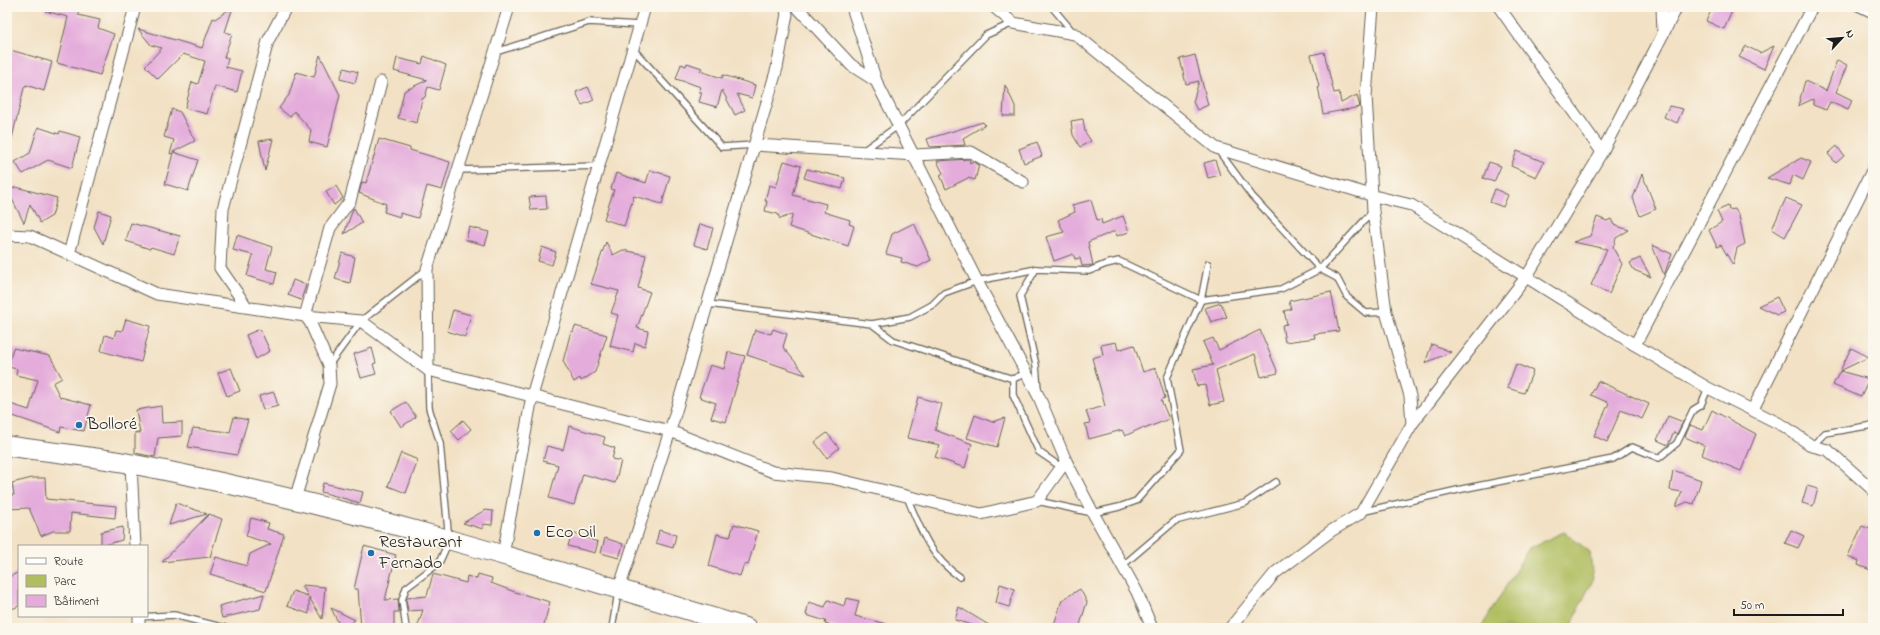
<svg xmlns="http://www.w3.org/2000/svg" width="1880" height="635" font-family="'Indie Flower',sans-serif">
  <rect width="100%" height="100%" fill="#fbf7ec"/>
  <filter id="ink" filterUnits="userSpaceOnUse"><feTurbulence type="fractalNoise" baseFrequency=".025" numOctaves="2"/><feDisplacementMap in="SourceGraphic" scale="8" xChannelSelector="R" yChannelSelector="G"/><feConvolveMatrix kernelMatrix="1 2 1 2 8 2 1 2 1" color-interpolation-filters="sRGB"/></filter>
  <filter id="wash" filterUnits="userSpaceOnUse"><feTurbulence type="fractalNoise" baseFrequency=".012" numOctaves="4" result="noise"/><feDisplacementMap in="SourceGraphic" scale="16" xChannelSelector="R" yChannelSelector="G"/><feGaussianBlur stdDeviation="0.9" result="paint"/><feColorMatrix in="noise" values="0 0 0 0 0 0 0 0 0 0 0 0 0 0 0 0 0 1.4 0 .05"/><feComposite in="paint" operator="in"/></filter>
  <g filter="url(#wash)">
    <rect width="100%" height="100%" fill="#f2e1c4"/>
    <polygon fill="#b0be61" stroke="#666d3e" points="1564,532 1590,552 1593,580 1579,607 1571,628 1481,628 1529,548"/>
    <g id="blocks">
      <g fill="#e4acdb">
        <polygon points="46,7 80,7 78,15 100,20 98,28 114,34 100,75 57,63 68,17 45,11"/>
        <polygon points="233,7 225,32 232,34 224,57 228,58 226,67 242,71 237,92 215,86 207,114 185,108 192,82 198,84 205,61 183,54 158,79 145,66 162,48 151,45 138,29 202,48 213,18 215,19"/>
        <polygon points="1713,7 1734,7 1724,29 1706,21"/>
        <polygon points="1746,46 1760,53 1774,46 1764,69 1739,57"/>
        <polygon points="7,49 52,62 44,91 26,85 24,88 12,138 7,138"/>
        <polygon points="1324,52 1334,93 1339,92 1341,103 1357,95 1360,107 1323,114 1318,86 1319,86 1311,55"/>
        <polygon points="320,55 340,95 327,147 309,142 311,130 294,111 290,117 279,108 289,95 296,72 314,77"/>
        <polygon points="1195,55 1208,105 1197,110 1193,102 1199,81 1186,84 1180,59"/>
        <polygon points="424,56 446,65 439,90 428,87 425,97 422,99 417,123 398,118 404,91 427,80 394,71 397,58 422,64"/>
        <polygon points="1837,60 1847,65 1836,92 1852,100 1848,110 1830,102 1826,110 1813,105 1813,99 1798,106 1805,81 1826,91"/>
        <polygon points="687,63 702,68 700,71 722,78 723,75 755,85 752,98 737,94 745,110 735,115 722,90 717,107 699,102 702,92 699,92 701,87 676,79 681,64 686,66"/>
        <polygon points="344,68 358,72 355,83 340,79"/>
        <polygon points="1005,85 1015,106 1015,116 1003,116"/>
        <polygon points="588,87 594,100 582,105 576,92"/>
        <polygon points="1669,106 1683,109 1677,123 1664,117"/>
        <polygon points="172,109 180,112 195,141 173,152 198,160 188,191 165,184 173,153 170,154 174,140 164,137"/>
        <polygon points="1083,119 1085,132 1091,141 1080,147 1073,135 1071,121"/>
        <polygon points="983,122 985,125 963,138 965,145 930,147 927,139"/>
        <polygon points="38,127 59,134 60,131 80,137 72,168 48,160 23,174 15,162 30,153"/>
        <polygon points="273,139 265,171 259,141"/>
        <polygon points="379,139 410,148 410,150 450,162 442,190 427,186 418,218 400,213 400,217 384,212 386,204 359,193 362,182 366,183"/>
        <polygon points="1037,142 1042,156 1024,163 1019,149"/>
        <polygon points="1837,146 1844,156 1836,163 1828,154"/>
        <polygon points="1517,151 1544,162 1536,177 1511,166"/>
        <polygon points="1801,158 1811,162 1803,180 1793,175 1790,185 1767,178"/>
        <polygon points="969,159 970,163 973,161 979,165 975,180 968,178 946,189 940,175 943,173 937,161"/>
        <polygon points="1215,160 1220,175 1208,178 1204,163"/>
        <polygon points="784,161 801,166 793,195 826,204 824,212 850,220 849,224 854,226 848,246 789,227 793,214 780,219 778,214 765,211 767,201 765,201 769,185 776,187"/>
        <polygon points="1489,162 1501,166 1494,182 1483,178"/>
        <polygon points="807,169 845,178 842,189 804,178"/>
        <polygon points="650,170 670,176 662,204 634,196 624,226 604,219 614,190 611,189 616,173 646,183"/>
        <polygon points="1642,174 1656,209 1640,216 1633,198"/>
        <polygon points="336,186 343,198 334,205 326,192"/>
        <polygon points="16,187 57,198 52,216 40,223 30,204 24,223 8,191"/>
        <polygon points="1495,189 1508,195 1503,207 1490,202"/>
        <polygon points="546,196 547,209 531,210 529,197"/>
        <polygon points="1786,198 1802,205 1785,237 1772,229"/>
        <polygon points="1091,200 1097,220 1101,219 1102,224 1123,216 1129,232 1117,236 1115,231 1088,242 1093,265 1082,266 1080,258 1075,259 1073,254 1054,261 1046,237 1064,232 1058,220 1075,212 1072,205"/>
        <polygon points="1728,206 1729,210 1735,209 1739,216 1745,244 1737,248 1733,265 1721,245 1717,247 1709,230 1722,222 1717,211"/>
        <polygon points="354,208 362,223 344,234 353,209"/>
        <polygon points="99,211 111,215 103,244 94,227"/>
        <polygon points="1597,217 1607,221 1611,219 1614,225 1629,230 1616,238 1613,248 1622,264 1609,294 1591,285 1607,249 1573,242 1590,236"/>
        <polygon points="131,223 180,236 174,254 151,247 150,249 126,241"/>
        <polygon points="914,223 931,260 918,267 901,262 902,258 886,254 892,234"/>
        <polygon points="700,224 713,228 707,249 694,245"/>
        <polygon points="469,227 489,232 485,245 466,240"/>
        <polygon points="237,235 272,247 266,269 277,272 274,284 247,276 253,255 233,250"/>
        <polygon points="606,242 613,255 623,250 646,255 638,288 650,292 637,328 648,331 645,346 635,343 633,352 610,346 618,315 611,313 619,291 591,284"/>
        <polygon points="1652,245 1672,254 1664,275"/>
        <polygon points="542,247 556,252 552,265 538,261"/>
        <polygon points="342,253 355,257 350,283 335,279"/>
        <polygon points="1640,258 1651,277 1634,270 1630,263"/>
        <polygon points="293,280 306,285 301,300 288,295"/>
        <polygon points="1331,292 1339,331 1314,334 1315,338 1285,342 1282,325 1287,324 1284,311 1291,309 1289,301"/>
        <polygon points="1777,297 1784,312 1777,315 1758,306"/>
        <polygon points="1221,303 1227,317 1211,322 1205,308"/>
        <polygon points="453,310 471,315 465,337 447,331"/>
        <polygon points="126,319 150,326 141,362 101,351 105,335 114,338 116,330 122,331"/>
        <polygon points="575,326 607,335 595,372 581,381 580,378 574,382 563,361 571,331 573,332"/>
        <polygon points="260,329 270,351 256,359 246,335"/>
        <polygon points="773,329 787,334 783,347 806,375 747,355 755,330 771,334"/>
        <polygon points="1260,330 1278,373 1261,377 1255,354 1216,370 1224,402 1210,405 1205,385 1197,386 1193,369 1213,365 1203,342 1213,338 1219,350"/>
        <polygon points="1116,342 1118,350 1134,345 1143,372 1156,368 1165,398 1161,400 1169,419 1144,429 1144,427 1125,436 1122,430 1089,439 1085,424 1090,423 1086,411 1105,406 1092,358 1103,355 1101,345"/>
        <polygon points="1432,344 1451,352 1425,363"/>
        <polygon points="13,348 50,356 62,378 53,383 60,397 91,405 84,431 61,427 60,432 7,414 7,403 29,410 38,380 16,375 17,369 8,367"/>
        <polygon points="372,348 376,363 373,364 376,374 361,378 354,354"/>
        <polygon points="1851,348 1869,357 1840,371"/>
        <polygon points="728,352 745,356 726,422 711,418 716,403 699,397 710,365 724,369"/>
        <polygon points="1516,364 1533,371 1524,393 1507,388"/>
        <polygon points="231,368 240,391 227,396 218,373"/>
        <polygon points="1840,371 1869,379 1861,397 1833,385"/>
        <polygon points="1598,381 1649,404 1642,419 1621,410 1607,442 1594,436 1609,403 1591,395"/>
        <polygon points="274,392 278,406 263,410 259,396"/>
        <polygon points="918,397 942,404 935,430 972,444 965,468 935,457 940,445 907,438"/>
        <polygon points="406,402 416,417 401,427 391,411"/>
        <polygon points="161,406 162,423 182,422 182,436 158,438 155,457 135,453 135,432 140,433 136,410"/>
        <polygon points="1712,410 1756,434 1741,471 1702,455 1705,446 1685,437 1690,425 1703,430"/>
        <polygon points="975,415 992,422 1005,418 997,447 967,438"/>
        <polygon points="1668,416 1683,422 1677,434 1674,432 1668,445 1657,440"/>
        <polygon points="234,417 248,420 237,455 188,447 193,428 230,432"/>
        <polygon points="463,420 471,429 459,440 451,431"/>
        <polygon points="569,426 605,437 603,444 615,448 612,459 621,461 615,483 583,474 574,505 549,498 558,465 543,461 547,446 563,450"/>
        <polygon points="827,433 839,448 827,458 815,442"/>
        <polygon points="401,453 418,460 406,493 388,486"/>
        <polygon points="1673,470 1701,480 1694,504 1687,502 1676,507 1682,492 1670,490"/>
        <polygon points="32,478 45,478 46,499 116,506 115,518 71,513 70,531 53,531 41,536 29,508 7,509 7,495 14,495 12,483"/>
        <polygon points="323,483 363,492 360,503 321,492"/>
        <polygon points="1807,486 1818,489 1813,506 1802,503"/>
        <polygon points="176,503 207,514 169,525"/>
        <polygon points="485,510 493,511 492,525 483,524 483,529 463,523"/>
        <polygon points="209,514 222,519 210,557 162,562"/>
        <polygon points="251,518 269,523 267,529 284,534 266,591 210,574 216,557 247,566 250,554 271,544 246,536"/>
        <polygon points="734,524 758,531 748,565 744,564 740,576 709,566 717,534 730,537"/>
        <polygon points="1862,526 1873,530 1873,571 1858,565 1859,561 1848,556"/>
        <polygon points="123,527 122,540 101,546 101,532"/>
        <polygon points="659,530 676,535 673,548 656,543"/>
        <polygon points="1791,530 1804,536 1798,548 1785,543"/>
        <polygon points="572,533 598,542 595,553 568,546"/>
        <polygon points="605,538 623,544 619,558 601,553"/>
        <polygon points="364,546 396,555 385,600 398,599 399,612 394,612 394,628 361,628 358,589 354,589"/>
        <polygon points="19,572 19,606 7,611 7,578"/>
        <polygon points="433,574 466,583 467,576 477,579 478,574 492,578 491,583 515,592 550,602 543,628 417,628 423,610 408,611 406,600 407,598 427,596"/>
        <polygon points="1000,584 1015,589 1009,607 996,603"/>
        <polygon points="302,585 325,587 322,619 309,597 309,614 287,606 293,591 308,596"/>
        <polygon points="1080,589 1087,602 1079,628 1053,628 1062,600"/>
        <polygon points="264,594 260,609 222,618 219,606"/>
        <polygon points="846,598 859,601 855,616 886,624 886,628 842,628 825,624 826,621 806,615 809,602 825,607 828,600 844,606"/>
        <polygon points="959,607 992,627 992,628 982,628 955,620"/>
        <polygon points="331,608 355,620 344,628 341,628"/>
      </g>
    </g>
  </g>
  <g filter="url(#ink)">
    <use href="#blocks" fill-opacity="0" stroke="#676157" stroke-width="1"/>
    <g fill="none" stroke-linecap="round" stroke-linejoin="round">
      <g stroke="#676157" stroke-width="8">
        <g id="service">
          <polyline points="1052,7 1073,32"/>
          <polyline points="1856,7 1873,15"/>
          <polyline points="633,49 722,147 755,145"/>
          <polyline points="496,52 589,22 639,25"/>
          <polyline points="864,150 899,125 986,35 1013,23"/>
          <polyline points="1218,150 1252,196 1320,269 1337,278 1347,297 1366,313 1386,312"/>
          <polyline points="458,170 599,166"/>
          <polyline points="1036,269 1020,296 1036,365 1038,389"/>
          <polyline points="708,304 872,324 910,317 932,305 944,293 977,281 1036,269 1089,271 1106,264 1119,261 1201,300 1281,289 1320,269 1373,211"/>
          <polyline points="872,324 893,340 1013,379 1026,373"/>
          <polyline points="329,365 361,321 426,270"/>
          <polyline points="1013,379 1013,395 1039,452 1061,467"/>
          <polyline points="1812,446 1825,433 1873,425"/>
          <path d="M907,497C920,528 930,558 960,577"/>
          <polyline points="1037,501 1093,513 1119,507 1136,501 1181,450 1167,378 1201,300 1208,264"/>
          <polyline points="1361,512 1462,489 1613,459 1632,447 1659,458 1677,443 1693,410 1701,405 1708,388"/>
          <polyline points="1122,566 1175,521 1245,503 1276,482"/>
          <polyline points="139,617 174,615 225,628"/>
          <polyline points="406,628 402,600 406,588 439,563 449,541 440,443 429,408 428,370"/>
          <polyline points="612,628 618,593"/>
        </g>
      </g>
      <g stroke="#676157" stroke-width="13">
        <g id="minor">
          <polyline points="797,7 851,65 876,81"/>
          <polyline points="852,7 876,81 977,281 1039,397 1066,461 1093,513 1137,592 1152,628"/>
          <polyline points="994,7 1013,23 1075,34 1216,148 1374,196 1411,205 1635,345 1708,388 1784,426 1812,446 1828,450 1873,490"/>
          <polyline points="1373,7 1366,96 1373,211 1386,312 1410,396 1412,424"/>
          <polyline points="1499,7 1602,152"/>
          <polyline points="1662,7 1663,34"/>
          <polyline points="381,82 350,201 330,228 305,316 361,321 428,370 670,431 773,472 832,478 981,514 1037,501 1066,461"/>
          <polyline points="755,145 915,155 971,152 1023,182"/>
          <polyline points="7,235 30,236 157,294 305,316 310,322 329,365 330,384 295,499"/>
          <polyline points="69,254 135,7"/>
          <polyline points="246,306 220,268 223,209 268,41 286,7"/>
          <polyline points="1635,345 1812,7"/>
          <polyline points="428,370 427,269 509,7"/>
          <polyline points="1753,409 1873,169"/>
          <polyline points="131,464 135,546"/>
          <polyline points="503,555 532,396 645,7"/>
          <polyline points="619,589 670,431 777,68 787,14 785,7"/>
          <polyline points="139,616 139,628"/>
          <polyline points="1230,628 1275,573 1331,531 1361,513 1412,424 1527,276 1602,152 1677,7"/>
        </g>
      </g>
      <g stroke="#676157" stroke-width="21">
        <path id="trunk" d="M7,446C49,452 91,456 132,464C341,504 544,566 747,628"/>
      </g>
      <use href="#service" stroke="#fff" stroke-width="5.5"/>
      <use href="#minor" stroke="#fff" stroke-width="11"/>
      <use href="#trunk" stroke="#fff" stroke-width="19"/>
    </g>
  </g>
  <g fill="#1f6fb2" stroke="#fbf7ec" stroke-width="1.5">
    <circle cx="79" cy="425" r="4"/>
    <circle cx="537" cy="533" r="4"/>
    <circle cx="371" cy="553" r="4"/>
  </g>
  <g text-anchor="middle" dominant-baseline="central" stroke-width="3.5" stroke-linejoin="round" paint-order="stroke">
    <g font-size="18" fill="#1c1c1c" stroke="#fbf7ec" text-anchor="start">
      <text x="87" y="425">Bolloré</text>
      <text x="545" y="533">Eco Oil</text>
      <text x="379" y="543">Restaurant<tspan x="379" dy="21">Fernado</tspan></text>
    </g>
  </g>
  <rect width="1880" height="635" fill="none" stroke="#fbf7ec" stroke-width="24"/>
  <rect x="18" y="545" width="130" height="72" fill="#fbf7ec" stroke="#a29f99"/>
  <rect x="26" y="558" width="20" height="6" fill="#ffffff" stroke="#a29f99"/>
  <text x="54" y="565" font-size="12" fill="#1c1c1c">Route</text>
  <rect x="26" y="575" width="20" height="12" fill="#b0be61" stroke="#a29f99"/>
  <text x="54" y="585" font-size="12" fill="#1c1c1c">Parc</text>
  <rect x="26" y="595" width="20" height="12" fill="#e4acdb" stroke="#a29f99"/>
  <text x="54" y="605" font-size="12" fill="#1c1c1c">Bâtiment</text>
  <g transform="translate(1842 38) rotate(64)" stroke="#fbf7ec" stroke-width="3" paint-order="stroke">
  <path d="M0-3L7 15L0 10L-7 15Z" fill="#1c1c1c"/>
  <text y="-6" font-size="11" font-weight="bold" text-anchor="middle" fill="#1c1c1c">N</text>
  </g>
  <path d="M1734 609v6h109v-6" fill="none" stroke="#1c1c1c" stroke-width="2"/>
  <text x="1740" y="609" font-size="12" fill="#1c1c1c" stroke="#fbf7ec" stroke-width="3" paint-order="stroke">50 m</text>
</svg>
